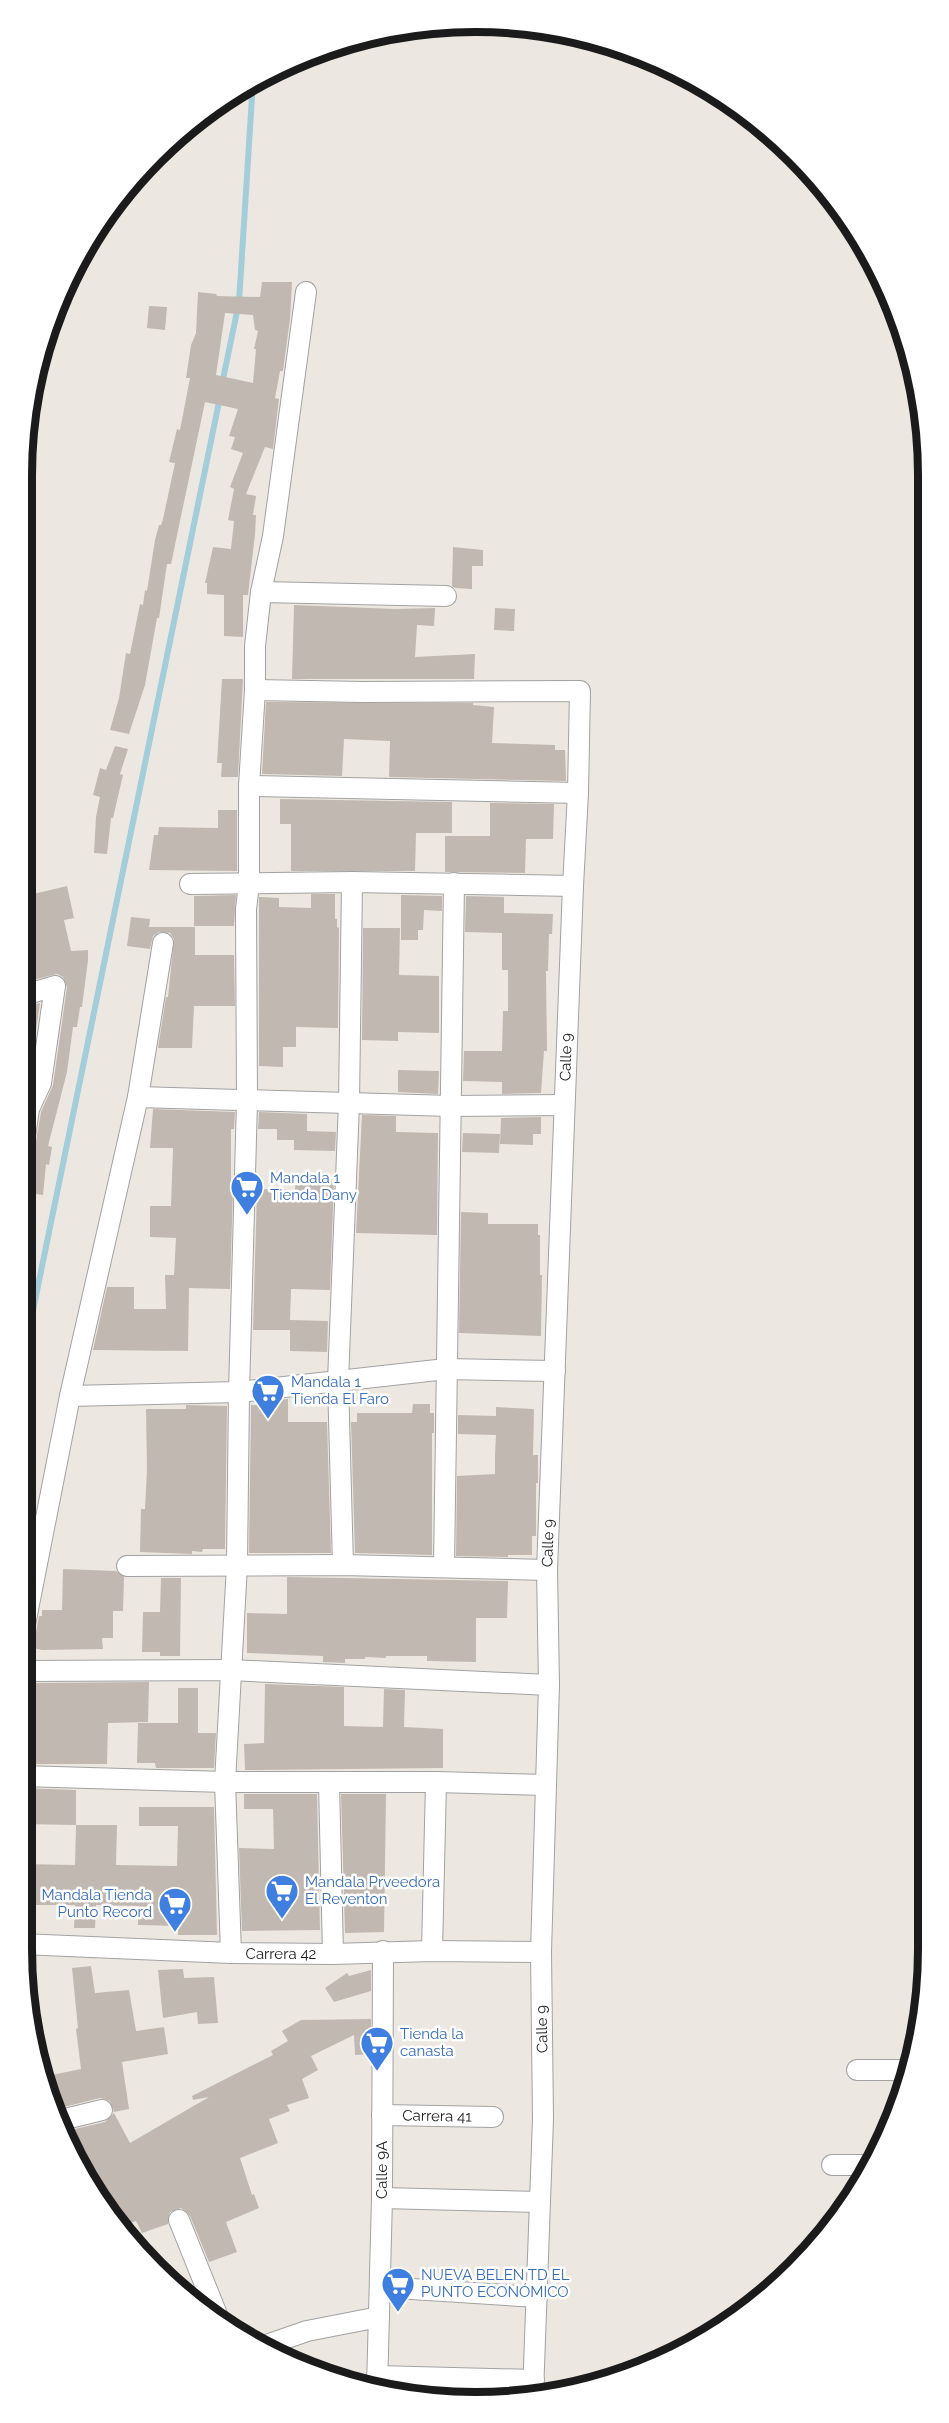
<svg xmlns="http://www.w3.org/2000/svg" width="949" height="2423" font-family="Raleway,sans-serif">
  <rect width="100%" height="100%" fill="#ece8e1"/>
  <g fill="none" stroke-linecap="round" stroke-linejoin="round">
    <g stroke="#a3cdd8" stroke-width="6">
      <polyline points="222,384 239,302 253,81"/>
      <polyline points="21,1369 220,397"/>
    </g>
  </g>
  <g fill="#c0b8b1" fill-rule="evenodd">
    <path d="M262,282H292L290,319L283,371H280L275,398L279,399L273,449L265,447L246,494L256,496L253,515H256L255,534L248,595H243V637L224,636V595L207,594V583H205L213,547L231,549L234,521L228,520L234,489L230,487L243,453L231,449L235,437L229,436L238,409L205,402L171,564H167L159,618H157L145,685L129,734L110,730L119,698L126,653L130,654L140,604L143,605L145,590L147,591L155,540L159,525H161L163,519L175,463L169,462L177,429L180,430L190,378H186L191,345L196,333L198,292L216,294L217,296L260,297ZM225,313L253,315L255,330L258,331L254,349H256L253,383L216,375Z"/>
    <polygon points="149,306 167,307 165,330 147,328"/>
    <polygon points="453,547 483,550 483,566 472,566 472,589 455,588 452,586"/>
    <polygon points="294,605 395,609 435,608 434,626 417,625 415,657 475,654 474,679 292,679"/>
    <polygon points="495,608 515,609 514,631 494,630"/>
    <polygon points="222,679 243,679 238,777 221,777 222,763 217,763"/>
    <polygon points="266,702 473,703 473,705 494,707 492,743 555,745 555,750 565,750 566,781 389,777 390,741 344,739 342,776 262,774"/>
    <polygon points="115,746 128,749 120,774 123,775 113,818 111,818 107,854 94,853 96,817 100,797 93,795 100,768 106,770"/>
    <polygon points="280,799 452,802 452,833 416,833 415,871 291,871 291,824 280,824"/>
    <polygon points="490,803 554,804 553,839 526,839 525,873 445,872 445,836 490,836"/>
    <polygon points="218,810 237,810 237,871 149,870 154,835 158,835 159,827 218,828"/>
    <polygon points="67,886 74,918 64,920 71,951 88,950 88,960 82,1007 80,1007 77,1027 73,1027 67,1072 48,1146 52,1147 49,1165 46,1164 43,1195 28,1193 31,1171 41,1112 53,1085 67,987 63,977 57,974 21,983 21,897"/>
    <polygon points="311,894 335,894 335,919 337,919 337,927 339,928 338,1028 296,1027 296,1047 283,1047 283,1067 259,1066 259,897 279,898 279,907 311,908"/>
    <polygon points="236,895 234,926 194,926 194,896"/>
    <polygon points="401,895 442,896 442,911 424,910 423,930 418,930 418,940 401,940"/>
    <polygon points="466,896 504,897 504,913 553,914 552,934 549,934 548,971 546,971 547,1051 544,1051 541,1093 502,1094 502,1082 463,1081 464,1051 502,1051 503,1011 508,1011 508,970 502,970 502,933 465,932"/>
    <polygon points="131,917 150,919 149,927 195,927 195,955 234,955 235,1006 194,1006 192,1048 158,1048 166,997 168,997 174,939 170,933 159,932 153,936 150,949 127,946"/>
    <polygon points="363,928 400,928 399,975 439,976 439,1033 398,1032 398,1041 362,1040"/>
    <polygon points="40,1003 29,1080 24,1091 21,1092 21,1008"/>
    <polygon points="398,1070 439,1071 438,1094 398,1092"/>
    <polygon points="153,1109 235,1112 234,1129 231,1129 231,1188 233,1188 230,1289 189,1288 188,1351 93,1350 107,1287 134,1287 134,1309 166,1309 165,1275 174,1275 176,1238 150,1237 150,1206 171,1206 173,1148 150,1148"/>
    <polygon points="259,1112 307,1114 307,1131 336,1132 335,1151 294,1150 294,1140 277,1140 277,1129 258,1129"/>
    <polygon points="362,1115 396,1116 396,1132 438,1133 437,1235 356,1233"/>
    <polygon points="541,1117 541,1134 533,1134 533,1145 500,1144 501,1118"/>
    <polygon points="463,1133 500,1134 499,1153 462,1152"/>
    <polygon points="296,1180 334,1181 330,1290 291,1289 291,1291 290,1320 328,1321 327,1352 290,1351 290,1330 253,1330 257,1189 295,1190"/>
    <polygon points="461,1212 488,1213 488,1224 538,1224 538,1235 540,1235 540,1275 542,1275 541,1336 459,1333"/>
    <polygon points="288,1399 288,1422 327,1422 331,1553 249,1553 251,1405 273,1405 273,1400"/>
    <polygon points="413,1404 430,1404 430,1413 434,1413 434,1433 432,1433 432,1555 355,1553 351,1422 357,1422 357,1413 412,1413"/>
    <polygon points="186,1405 227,1406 225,1549 203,1549 202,1552 192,1551 192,1554 140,1552 141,1509 145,1509 147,1470 146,1409 186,1409"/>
    <polygon points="496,1407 534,1409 533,1455 538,1455 538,1483 536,1483 536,1536 532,1536 532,1555 508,1555 508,1557 456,1556 457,1476 495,1474 495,1455 496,1435 458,1434 458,1415 496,1416"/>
    <polygon points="63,1569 116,1571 124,1577 123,1611 113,1611 113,1638 102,1638 103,1649 42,1650 33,1648 39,1616 42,1616 42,1610 62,1610"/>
    <polygon points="287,1577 508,1581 507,1618 476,1618 476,1662 427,1661 427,1656 386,1656 386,1658 365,1657 365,1659 345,1659 345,1663 323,1662 323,1656 247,1653 247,1613 287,1614"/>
    <polygon points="161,1578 181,1578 180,1656 160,1656 160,1652 142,1652 143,1612 160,1612"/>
    <polygon points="149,1682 148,1722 108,1723 107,1764 30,1764 30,1721 35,1721 35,1683"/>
    <polygon points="265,1684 344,1687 344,1726 383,1727 384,1689 405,1690 404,1727 443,1729 443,1768 245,1770 244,1744 264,1743"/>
    <polygon points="178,1688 198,1688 198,1733 216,1733 214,1768 156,1768 155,1763 137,1763 138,1723 178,1723"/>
    <polygon points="21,1788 76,1790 76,1825 21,1824"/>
    <polygon points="244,1794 317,1794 320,1930 242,1931 239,1848 274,1849 273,1809 244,1809"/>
    <polygon points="341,1794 386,1794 384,1932 345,1933"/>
    <polygon points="139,1807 214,1807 217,1935 178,1935 178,1926 138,1925 138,1906 96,1905 95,1928 74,1928 75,1905 21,1905 21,1864 75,1865 76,1825 117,1825 116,1865 177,1866 178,1826 139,1826"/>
    <polygon points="91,1966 95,1993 129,1990 136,2031 164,2027 168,2054 122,2062 129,2109 114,2112 110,2101 100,2098 52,2110 45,2095 42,2077 81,2069 76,2029 78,2028 72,1968"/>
    <polygon points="183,1969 184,1978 214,1977 218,2023 198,2024 197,2012 163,2018 158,1970"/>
    <polygon points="371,1970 371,1991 334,2002 325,1988 347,1973 349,1976"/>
    <polygon points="371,2019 371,2054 355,2055 354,2035 311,2056 318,2070 302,2079 309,2098 287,2105 290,2111 269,2119 278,2143 240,2158 252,2195 254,2194 259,2208 226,2222 237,2252 209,2262 190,2216 181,2208 170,2212 168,2224 142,2233 136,2221 119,2227 82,2175 62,2132 105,2122 114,2113 130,2143 209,2097 193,2100 192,2096 273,2055 271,2051 288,2041 282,2031 301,2020"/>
  </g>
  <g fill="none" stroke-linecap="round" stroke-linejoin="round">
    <g stroke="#a2a2a2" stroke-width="22">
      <g id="street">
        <polyline points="261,592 446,596"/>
        <polyline points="255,690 363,692 580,691 578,793 573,886 547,1570 549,1685 541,1952 543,2119 533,2394"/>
        <polyline points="249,786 578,793"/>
        <polyline points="190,884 352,882 573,886"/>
        <polyline points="21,996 55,986 41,1083 29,1109 21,1164"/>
        <polyline points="138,1097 451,1106 564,1105"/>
        <polyline points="70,1396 239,1392 446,1369 555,1371"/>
        <polyline points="343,1565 338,1381 349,1103 352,882"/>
        <polyline points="127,1566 343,1565 547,1570"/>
        <polyline points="444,1566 454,883"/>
        <polyline points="21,1645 70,1396 138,1097 163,943"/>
        <polyline points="21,1671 230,1670 549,1685"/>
        <polyline points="21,1776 225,1782 436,1782 546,1785"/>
        <polyline points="329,1783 333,1954"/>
        <polyline points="21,1944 231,1953 333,1954 432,1951 541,1952"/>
        <polyline points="432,1951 436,1782"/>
        <polyline points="231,1953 225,1782 237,1565 239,1392 247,1101 246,909 249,884 249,786 255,690 255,646 261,592 273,536 306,292"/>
        <polyline points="857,2070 908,2070"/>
        <polyline points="382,2115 493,2117"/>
        <polyline points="57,2121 102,2110"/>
        <polyline points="832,2165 866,2165"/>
        <polyline points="382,2198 540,2202"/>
        <polyline points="179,2220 218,2317"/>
        <polyline points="380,2287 537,2297"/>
        <polyline points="261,2347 307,2331 379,2317"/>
        <polyline points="377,2376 534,2380"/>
        <polyline points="377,2389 382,2198 383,1951"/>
      </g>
    </g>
    <use href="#street" stroke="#fff" stroke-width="20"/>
  </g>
  <defs>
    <g id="supermarket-pin" transform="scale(1.725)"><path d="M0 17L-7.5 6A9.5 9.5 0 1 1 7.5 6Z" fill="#3f7fe0" stroke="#fff"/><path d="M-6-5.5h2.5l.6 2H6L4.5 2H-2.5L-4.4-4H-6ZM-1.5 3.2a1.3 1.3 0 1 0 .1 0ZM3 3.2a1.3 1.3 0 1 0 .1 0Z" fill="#fff"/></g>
  </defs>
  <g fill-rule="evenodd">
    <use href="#supermarket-pin" x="247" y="1187"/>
    <use href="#supermarket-pin" x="268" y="1391"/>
    <use href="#supermarket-pin" x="282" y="1891"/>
    <use href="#supermarket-pin" x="175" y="1904"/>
    <use href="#supermarket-pin" x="377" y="2043"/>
    <use href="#supermarket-pin" x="398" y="2284"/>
  </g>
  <g text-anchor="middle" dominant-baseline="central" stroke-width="5" stroke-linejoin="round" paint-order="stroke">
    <g font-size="15" fill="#1b1b1b" stroke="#fff">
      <text transform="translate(566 1057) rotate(-88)">Calle 9</text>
      <text transform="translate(548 1543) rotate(-88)">Calle 9</text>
      <text x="281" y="1954">Carrera 42</text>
      <text transform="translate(542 2029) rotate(-91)">Calle 9</text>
      <text transform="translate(437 2116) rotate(1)">Carrera 41</text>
      <text transform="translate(382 2170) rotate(-90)">Calle 9A</text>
    </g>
    <g font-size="15" fill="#366cbe" stroke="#fff" text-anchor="start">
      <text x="270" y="1178">Mandala 1<tspan x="270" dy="17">Tienda Dany</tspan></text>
      <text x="291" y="1382">Mandala 1<tspan x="291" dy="17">Tienda El Faro</tspan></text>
      <text x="305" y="1882">Mandala Prveedora<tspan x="305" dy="17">El Reventon</tspan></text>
      <text x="152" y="1895" text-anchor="end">Mandala Tienda<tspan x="152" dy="17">Punto Record</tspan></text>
      <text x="400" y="2034">Tienda la<tspan x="400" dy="17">canasta</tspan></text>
      <text x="421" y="2275">NUEVA BELEN TD EL<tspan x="421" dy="17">PUNTO ECONÓMICO</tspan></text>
    </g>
  </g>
  <path d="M0 0H949V2423H0ZM475 32H475A443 443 0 0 1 918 475V1949A443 443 0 0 1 475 2392H475A443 443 0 0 1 32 1949V475A443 443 0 0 1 475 32Z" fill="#fff" fill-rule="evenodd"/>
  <path fill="none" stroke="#1b1b1b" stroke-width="8" d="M475 32H475A443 443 0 0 1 918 475V1949A443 443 0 0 1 475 2392H475A443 443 0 0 1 32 1949V475A443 443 0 0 1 475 32Z"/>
</svg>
